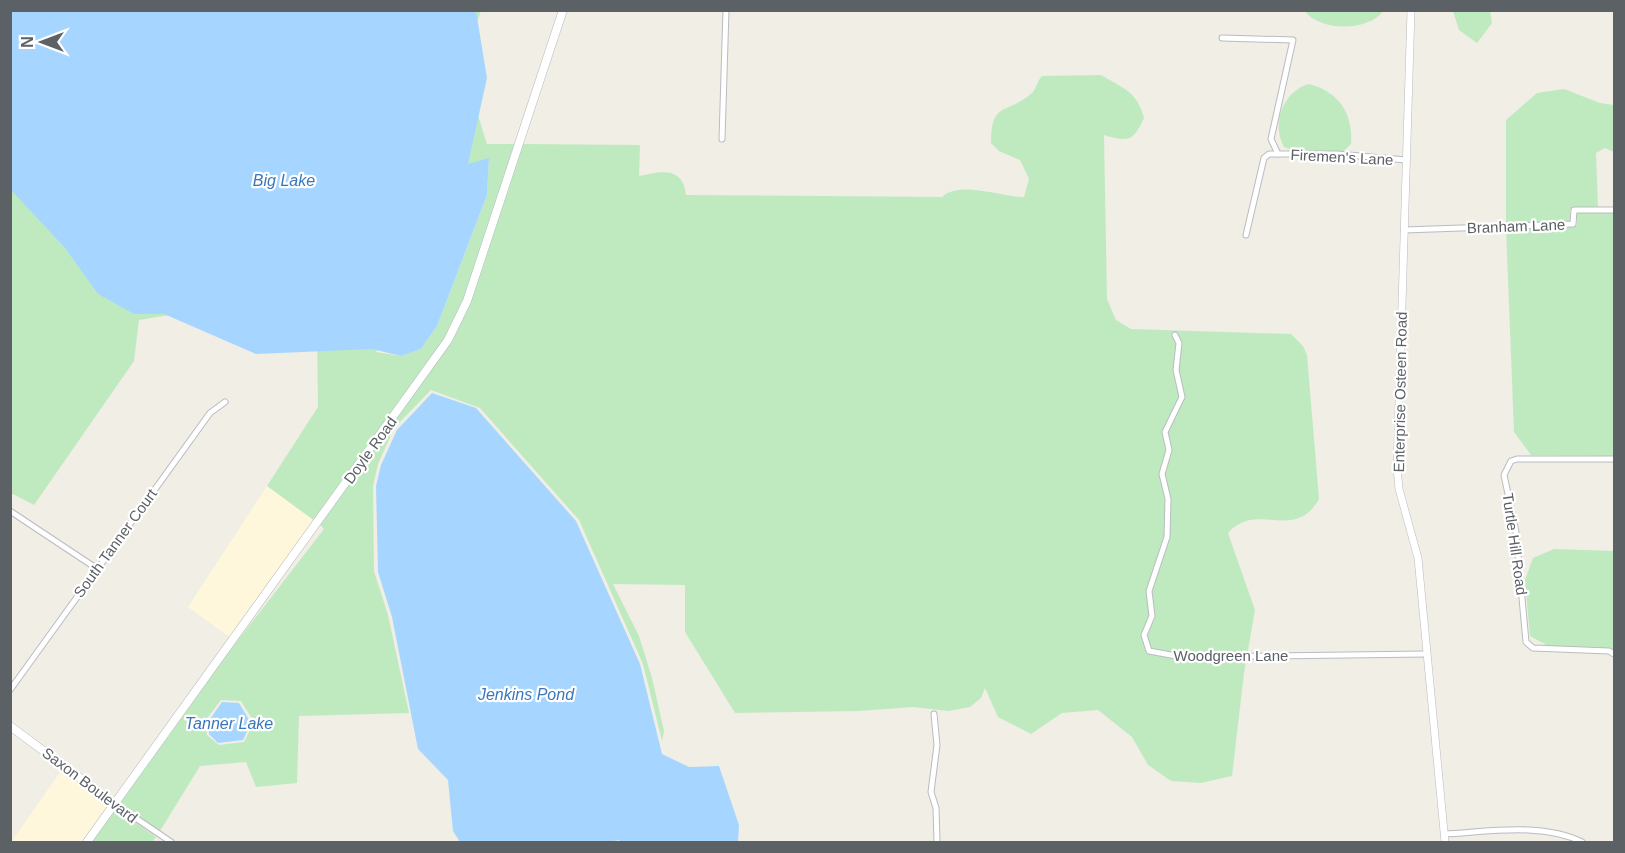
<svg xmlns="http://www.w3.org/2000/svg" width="1625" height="853" font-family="Arial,sans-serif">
  <rect width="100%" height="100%" fill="#f0eee5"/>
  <g fill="#fff7db">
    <polygon points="267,486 315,521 231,638 188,607"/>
    <polygon points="63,768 110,804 83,842 11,842"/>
  </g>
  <g fill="#bfeac0" fill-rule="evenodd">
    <path d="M341,11H481L475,28L476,109L487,144H515L463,300L445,338L315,521L267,486L318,407L317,329L176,314L139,320L134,361L34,505L11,493L10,132ZM489,159L487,195L437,326L421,349L401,356L376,352L463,166Z"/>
    <path d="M1305,11V10L1383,11C1369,32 1318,31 1305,11Z"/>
    <polygon points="1453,11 1490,11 1492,23 1477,43 1459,30"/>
    <path d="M1101,75C1124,89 1137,91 1144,118C1133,142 1128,142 1104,135L1107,299L1116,320L1131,329L1291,334L1303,346L1307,355L1319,499C1294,543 1257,500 1228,533L1255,610L1244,673L1232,776L1201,783L1171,781L1148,765L1132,737L1098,710L1062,713L1031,734L998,717L985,688L981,698L970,707L949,711L913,707L859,711L735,713L685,632V585L613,584L639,636L652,678L664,731L662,741L643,664L579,520L480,408L431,390L394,428L378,464L373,486L374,571L388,615L409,713L299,716L297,783L256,787L246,762L200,766L160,831L120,803L228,653L324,529L320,525L451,341L522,144L640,145L639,176C661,171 683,166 686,195L942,197C959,180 1002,197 1024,197L1029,179L1020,160L999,151L991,143C991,99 1007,116 1033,92C1037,87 1037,81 1042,76ZM221,700L241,701L254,722L244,742L219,745L207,735L205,721Z"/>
    <path d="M1309,84C1339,92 1353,113 1351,144L1342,153L1295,151L1284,147C1271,124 1283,91 1309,84Z"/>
    <polygon points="1564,89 1600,103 1614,105 1614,152 1605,148 1596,153 1598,207 1574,207 1570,210 1570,221 1506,223 1506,120 1537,93"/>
    <polygon points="1577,213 1614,213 1614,456 1531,455 1514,432 1506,229 1573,227 1577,224"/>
    <polygon points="1554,549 1614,551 1614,650 1548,646 1530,636 1525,580 1533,558"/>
    <polygon points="116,808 156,837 152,842 92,842"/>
  </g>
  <g fill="#a6d6ff">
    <polygon points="10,11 476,11 487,78 468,164 489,158 487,195 437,326 421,349 401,356 372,349 256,354 164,314 134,314 98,294 65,248 11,190"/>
    <polygon points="432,393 476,408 576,521 640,664 662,754 689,767 719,766 739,825 738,842 620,842 619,840 609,842 460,842 453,831 448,780 418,749 392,617 378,572 376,486 381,465 397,430"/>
    <polygon points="222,702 239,703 251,723 243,740 218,743 209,734 208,722"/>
  </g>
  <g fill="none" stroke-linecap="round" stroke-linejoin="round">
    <g stroke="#b9bcc1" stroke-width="7">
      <g id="minor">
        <polyline points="1222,38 1293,40 1271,139 1278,154"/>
        <polyline points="722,139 726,10"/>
        <polyline points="1404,230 1573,224 1574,210 1614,210"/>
        <polyline points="1246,235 1264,158 1269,154 1337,154 1406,160"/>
        <polyline points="1175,335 1179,343 1176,370 1182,397 1165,432 1169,450 1162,474 1168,499 1167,537 1149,591 1152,616 1144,635 1149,651 1182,657 1426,654"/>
        <polyline points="1614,459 1517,459 1511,461 1504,475 1516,532 1526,642 1533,648 1609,651 1614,654"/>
        <polyline points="10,511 96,568"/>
        <polyline points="10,690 210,413 225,402"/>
        <polyline points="934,714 937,745 931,792 936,808 937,842"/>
        <polyline points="115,804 171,842"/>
        <path d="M1444,834C1487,832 1542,822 1582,842"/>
      </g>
    </g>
    <g stroke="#b9bcc1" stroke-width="8">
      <polyline id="tertiary" points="1411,10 1397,468 1399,489 1418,558 1445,842"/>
    </g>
    <g stroke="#b8bbc2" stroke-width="9">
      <g id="secondary">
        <polyline points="10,726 115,804"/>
        <polyline points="87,842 448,340 467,301 563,10"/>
      </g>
    </g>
    <use href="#minor" stroke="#fff" stroke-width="5"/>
    <use href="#tertiary" stroke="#fff" stroke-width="7"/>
    <use href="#secondary" stroke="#fff" stroke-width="8"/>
  </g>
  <g text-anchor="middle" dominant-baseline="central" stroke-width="4.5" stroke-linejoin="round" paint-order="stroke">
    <g font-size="15" fill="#5c6166" stroke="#fff">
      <text transform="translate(1342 157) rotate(3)">Firemen's Lane</text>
      <text transform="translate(1516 226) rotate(-2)">Branham Lane</text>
      <text transform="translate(1400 392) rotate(-89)">Enterprise Osteen Road</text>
      <text transform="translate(370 450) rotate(-54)">Doyle Road</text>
      <text transform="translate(115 543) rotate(-54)">South Tanner Court</text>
      <text transform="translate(1515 544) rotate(82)">Turtle Hill Road</text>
      <text x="1231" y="655">Woodgreen Lane</text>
      <text transform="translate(90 785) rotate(37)">Saxon Boulevard</text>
    </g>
    <g font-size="16" font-style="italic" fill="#3976ba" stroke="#fff">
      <text x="284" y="180">Big Lake</text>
      <text x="526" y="694">Jenkins Pond</text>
      <text x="229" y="723">Tanner Lake</text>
    </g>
  </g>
  <rect width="1625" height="853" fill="none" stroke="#5c6166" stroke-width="24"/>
  <g transform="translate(42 42) rotate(270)" stroke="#ffffff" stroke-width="4.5" paint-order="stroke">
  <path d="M0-4.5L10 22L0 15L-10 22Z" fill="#5c6166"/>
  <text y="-9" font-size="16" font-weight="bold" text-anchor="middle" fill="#5c6166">N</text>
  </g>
</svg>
